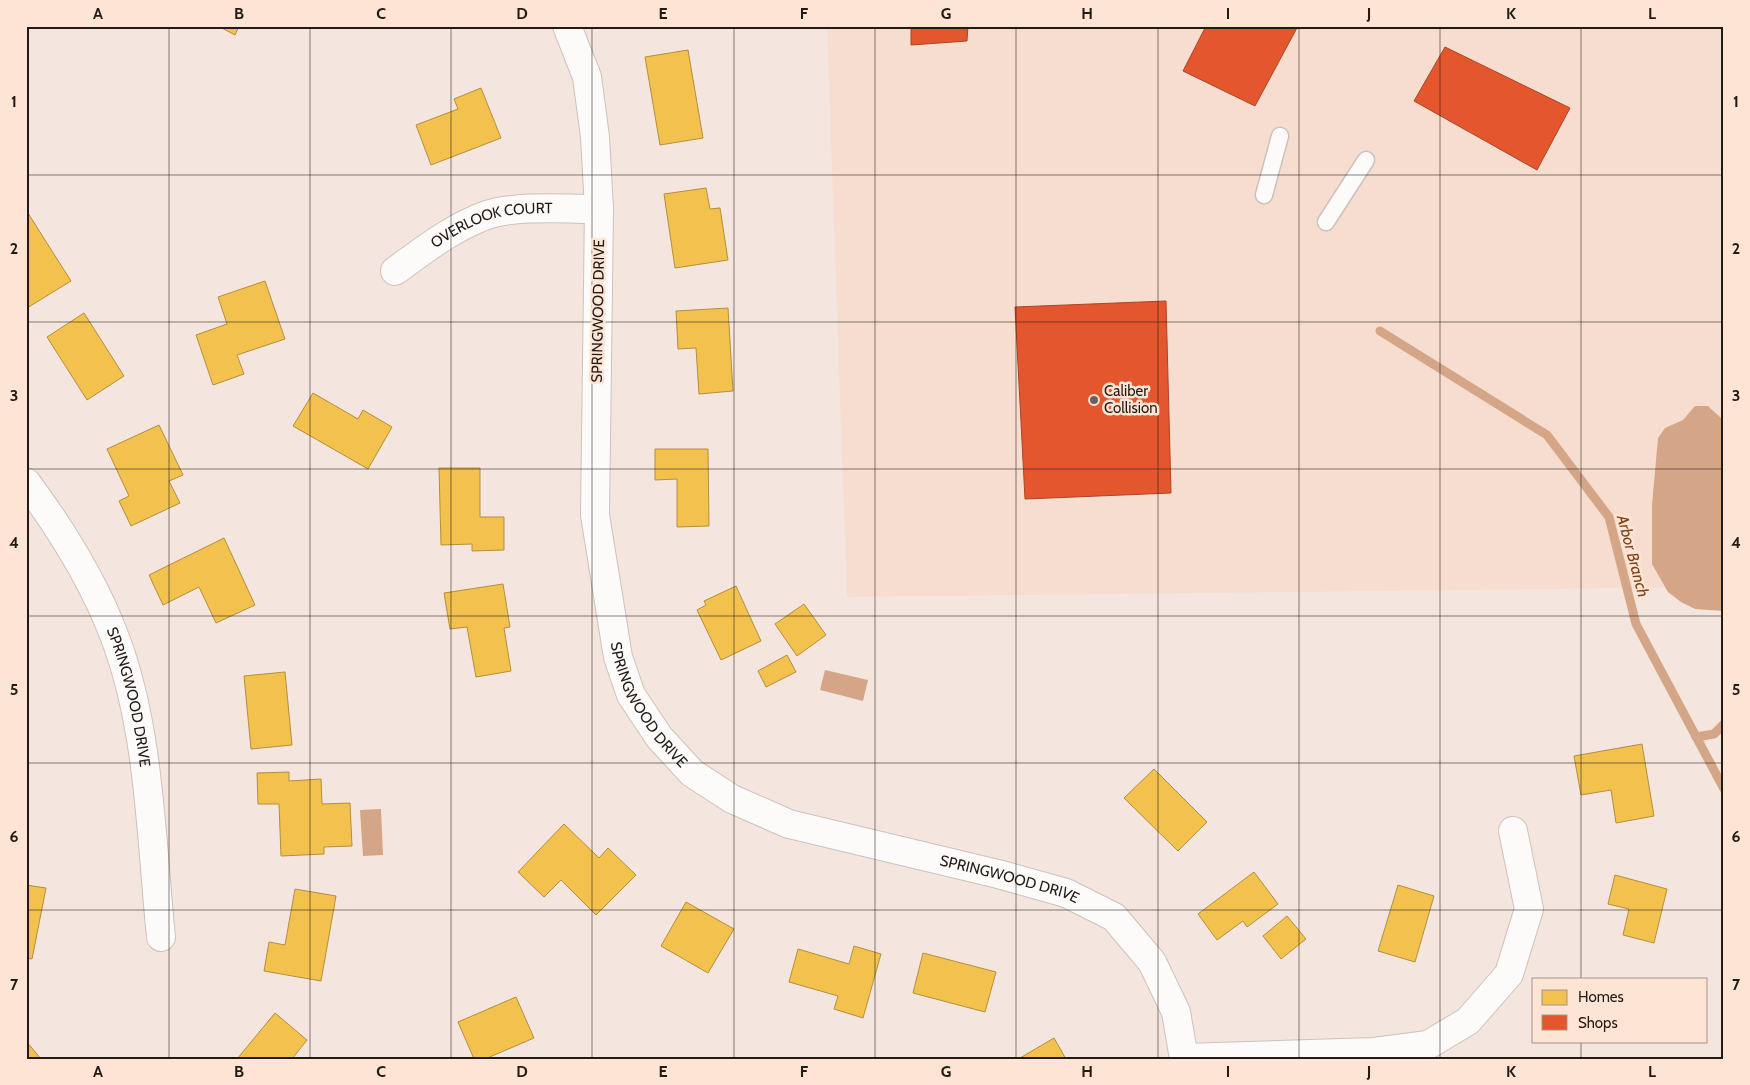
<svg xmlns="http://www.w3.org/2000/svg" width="1750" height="1085" font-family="Cabin,sans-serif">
  <rect width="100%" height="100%" fill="#f4e6de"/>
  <polygon fill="#f6ddcf" points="827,26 1724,26 1724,587 847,597"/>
  <g fill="#d4a687">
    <polygon points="1695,406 1708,406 1721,418 1724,425 1724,611 1695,609 1681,602 1668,592 1652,564 1652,505 1658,438 1665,428 1683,420"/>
    <polygon points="825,670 868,680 863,701 820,690"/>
    <polygon points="381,809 383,855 363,856 360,810"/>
  </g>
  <g fill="#f2c14e" stroke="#b48f3d">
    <polygon points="218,26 239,26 235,35"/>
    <polygon points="688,50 703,138 660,145 645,57"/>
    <polygon points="481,88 501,138 431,165 416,125 458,109 454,99"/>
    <polygon points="706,188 710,209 720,208 728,260 675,268 664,194"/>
    <polygon points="26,210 71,281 27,308 26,306"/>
    <polygon points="265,281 285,339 237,355 244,374 213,385 196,335 227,324 218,297"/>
    <polygon points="728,308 733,391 699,394 696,348 678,349 676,311"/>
    <polygon points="84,313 124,376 87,400 47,337"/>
    <polygon points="313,393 358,419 363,410 392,427 368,469 293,426"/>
    <polygon points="159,425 183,475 169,481 180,503 131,526 119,501 129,496 107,449"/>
    <polygon points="655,449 708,449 709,526 677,527 677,479 655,480"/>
    <polygon points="439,468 480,468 480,517 504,517 504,550 472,551 472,544 441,545"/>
    <polygon points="224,538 255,605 216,623 199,587 163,605 149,575"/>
    <polygon points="503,584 510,627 504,628 511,671 476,677 467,627 450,629 444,593"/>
    <polygon points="736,586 761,641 721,660 697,610 706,605 704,601"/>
    <polygon points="804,604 826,635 797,656 775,624"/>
    <polygon points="787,655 796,672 766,687 758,671"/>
    <polygon points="285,672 292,745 251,749 244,676"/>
    <polygon points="1642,744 1654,816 1616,823 1611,790 1581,795 1574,756"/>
    <polygon points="1154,769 1207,822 1178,851 1124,798"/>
    <polygon points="289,772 289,781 321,779 322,804 350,803 352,846 324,847 324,854 281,856 279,804 258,804 257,773"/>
    <polygon points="564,824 599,858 608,848 636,875 596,915 561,880 544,897 518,872"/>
    <polygon points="1254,872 1278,904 1247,927 1243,921 1217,940 1198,914"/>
    <polygon points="1615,875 1667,889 1654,943 1623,935 1629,909 1608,904"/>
    <polygon points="26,885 46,888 32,959 26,958"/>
    <polygon points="1398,885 1434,896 1415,962 1378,951"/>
    <polygon points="295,889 336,896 321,981 264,971 269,942 285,945"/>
    <polygon points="686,902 734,929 708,973 661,946"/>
    <polygon points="1287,916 1306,939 1281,959 1263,936"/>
    <polygon points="854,946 881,954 863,1018 834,1009 838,996 789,982 798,949 849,964"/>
    <polygon points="923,953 996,972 985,1012 913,993"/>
    <polygon points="516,997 534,1038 485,1059 474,1059 458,1022"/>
    <polygon points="275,1013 307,1040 292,1059 237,1059"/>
    <polygon points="1054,1038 1066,1059 1020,1059 1020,1058"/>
    <polygon points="26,1041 41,1059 26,1059"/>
  </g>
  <g fill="#e4572e" stroke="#aa4526">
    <polygon points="911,26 968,26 967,41 911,45"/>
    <polygon points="1206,26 1298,26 1255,106 1183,71"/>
    <polygon points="1445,47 1570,108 1537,170 1414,101"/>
    <polygon points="1166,301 1171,493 1025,499 1015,307"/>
  </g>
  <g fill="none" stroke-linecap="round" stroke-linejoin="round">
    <g stroke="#d4a687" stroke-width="9">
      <polyline points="1380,331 1547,435 1609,517 1636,624 1724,789"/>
      <polyline points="1696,737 1714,734 1724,724"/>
    </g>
    <g stroke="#cdc2bc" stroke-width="19">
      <g id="service">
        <polyline points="1264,195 1280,136"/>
        <polyline points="1326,222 1366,160"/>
      </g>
    </g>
    <g stroke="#cdc2bc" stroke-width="30">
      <g id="minor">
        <path id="s1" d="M567,26L587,77L595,137L599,209L595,515L618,657L631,695L659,737L692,773L732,799L789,824L998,874L1066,893L1114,917L1152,962L1176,1012L1184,1059"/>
        <path id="s2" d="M395,271C424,250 453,227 487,215C517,205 567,209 599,209"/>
        <path id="s3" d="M26,482C61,529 93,580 114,635C150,728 151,839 161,937"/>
        <polyline points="1184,1058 1374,1052 1428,1045 1468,1021 1509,974 1529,909 1513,831"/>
      </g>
    </g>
    <use href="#service" stroke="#fdfbfa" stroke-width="16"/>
    <use href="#minor" stroke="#fdfbfa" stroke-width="28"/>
  </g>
  <path fill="none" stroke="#231a14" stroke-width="1" stroke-opacity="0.55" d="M169,26V1059M310,26V1059M451,26V1059M592,26V1059M734,26V1059M875,26V1059M1016,26V1059M1158,26V1059M1299,26V1059M1440,26V1059M1581,26V979M26,175H1724M26,322H1724M26,469H1724M26,616H1724M26,763H1724M26,910H1724M1581,1041V1059"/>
  <circle fill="#6c615b" stroke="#fee4d4" stroke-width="2" cx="1094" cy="400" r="5"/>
  <g text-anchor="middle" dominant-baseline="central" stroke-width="5" stroke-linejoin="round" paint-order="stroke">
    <g font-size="15" fill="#231a14" stroke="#fee4d4">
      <text stroke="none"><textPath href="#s2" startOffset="110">OVERLOOK COURT</textPath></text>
      <text transform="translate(598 311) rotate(-89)">SPRINGWOOD DRIVE</text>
      <text stroke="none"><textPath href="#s3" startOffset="241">SPRINGWOOD DRIVE</textPath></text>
      <text stroke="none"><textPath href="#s1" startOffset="694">SPRINGWOOD DRIVE</textPath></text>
      <text stroke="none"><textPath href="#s1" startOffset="1114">SPRINGWOOD DRIVE</textPath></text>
    </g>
    <g font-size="15" fill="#231a14" stroke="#fee4d4" text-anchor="start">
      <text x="1104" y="391">Caliber<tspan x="1104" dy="17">Collision</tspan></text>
    </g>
    <g font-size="16" font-style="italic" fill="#7c4114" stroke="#fee4d4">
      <text transform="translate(1633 556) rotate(75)">Arbor Branch</text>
    </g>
  </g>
  <rect width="1750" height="1085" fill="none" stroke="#fee4d4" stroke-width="55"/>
  <rect x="1532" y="978" width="175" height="65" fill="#fee4d4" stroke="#a69387"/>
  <rect x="1542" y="990" width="25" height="15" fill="#f2c14e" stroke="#a69387"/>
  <text x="1578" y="1002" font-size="15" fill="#231a14">Homes</text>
  <rect x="1542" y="1015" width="25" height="15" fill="#e4572e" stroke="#a69387"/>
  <text x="1578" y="1028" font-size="15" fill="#231a14">Shops</text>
  <rect x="28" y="28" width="1694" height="1030" fill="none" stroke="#231a14" stroke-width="2"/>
  <g font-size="16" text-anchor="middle" font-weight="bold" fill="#231a14">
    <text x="98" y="19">A</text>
    <text x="239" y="19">B</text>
    <text x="381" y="19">C</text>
    <text x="522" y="19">D</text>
    <text x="663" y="19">E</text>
    <text x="804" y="19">F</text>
    <text x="946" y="19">G</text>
    <text x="1087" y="19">H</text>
    <text x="1228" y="19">I</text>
    <text x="1369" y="19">J</text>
    <text x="1511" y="19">K</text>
    <text x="1652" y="19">L</text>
    <text x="14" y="107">1</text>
    <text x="1736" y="107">1</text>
    <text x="14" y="254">2</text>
    <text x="1736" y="254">2</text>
    <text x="14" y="401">3</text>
    <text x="1736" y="401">3</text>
    <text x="14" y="548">4</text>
    <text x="1736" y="548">4</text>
    <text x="14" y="695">5</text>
    <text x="1736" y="695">5</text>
    <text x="14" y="842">6</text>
    <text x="1736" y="842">6</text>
    <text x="14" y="990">7</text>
    <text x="1736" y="990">7</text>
    <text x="98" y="1077">A</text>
    <text x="239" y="1077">B</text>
    <text x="381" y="1077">C</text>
    <text x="522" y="1077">D</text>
    <text x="663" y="1077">E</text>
    <text x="804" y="1077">F</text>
    <text x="946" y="1077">G</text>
    <text x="1087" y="1077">H</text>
    <text x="1228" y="1077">I</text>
    <text x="1369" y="1077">J</text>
    <text x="1511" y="1077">K</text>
    <text x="1652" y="1077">L</text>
  </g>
</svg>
